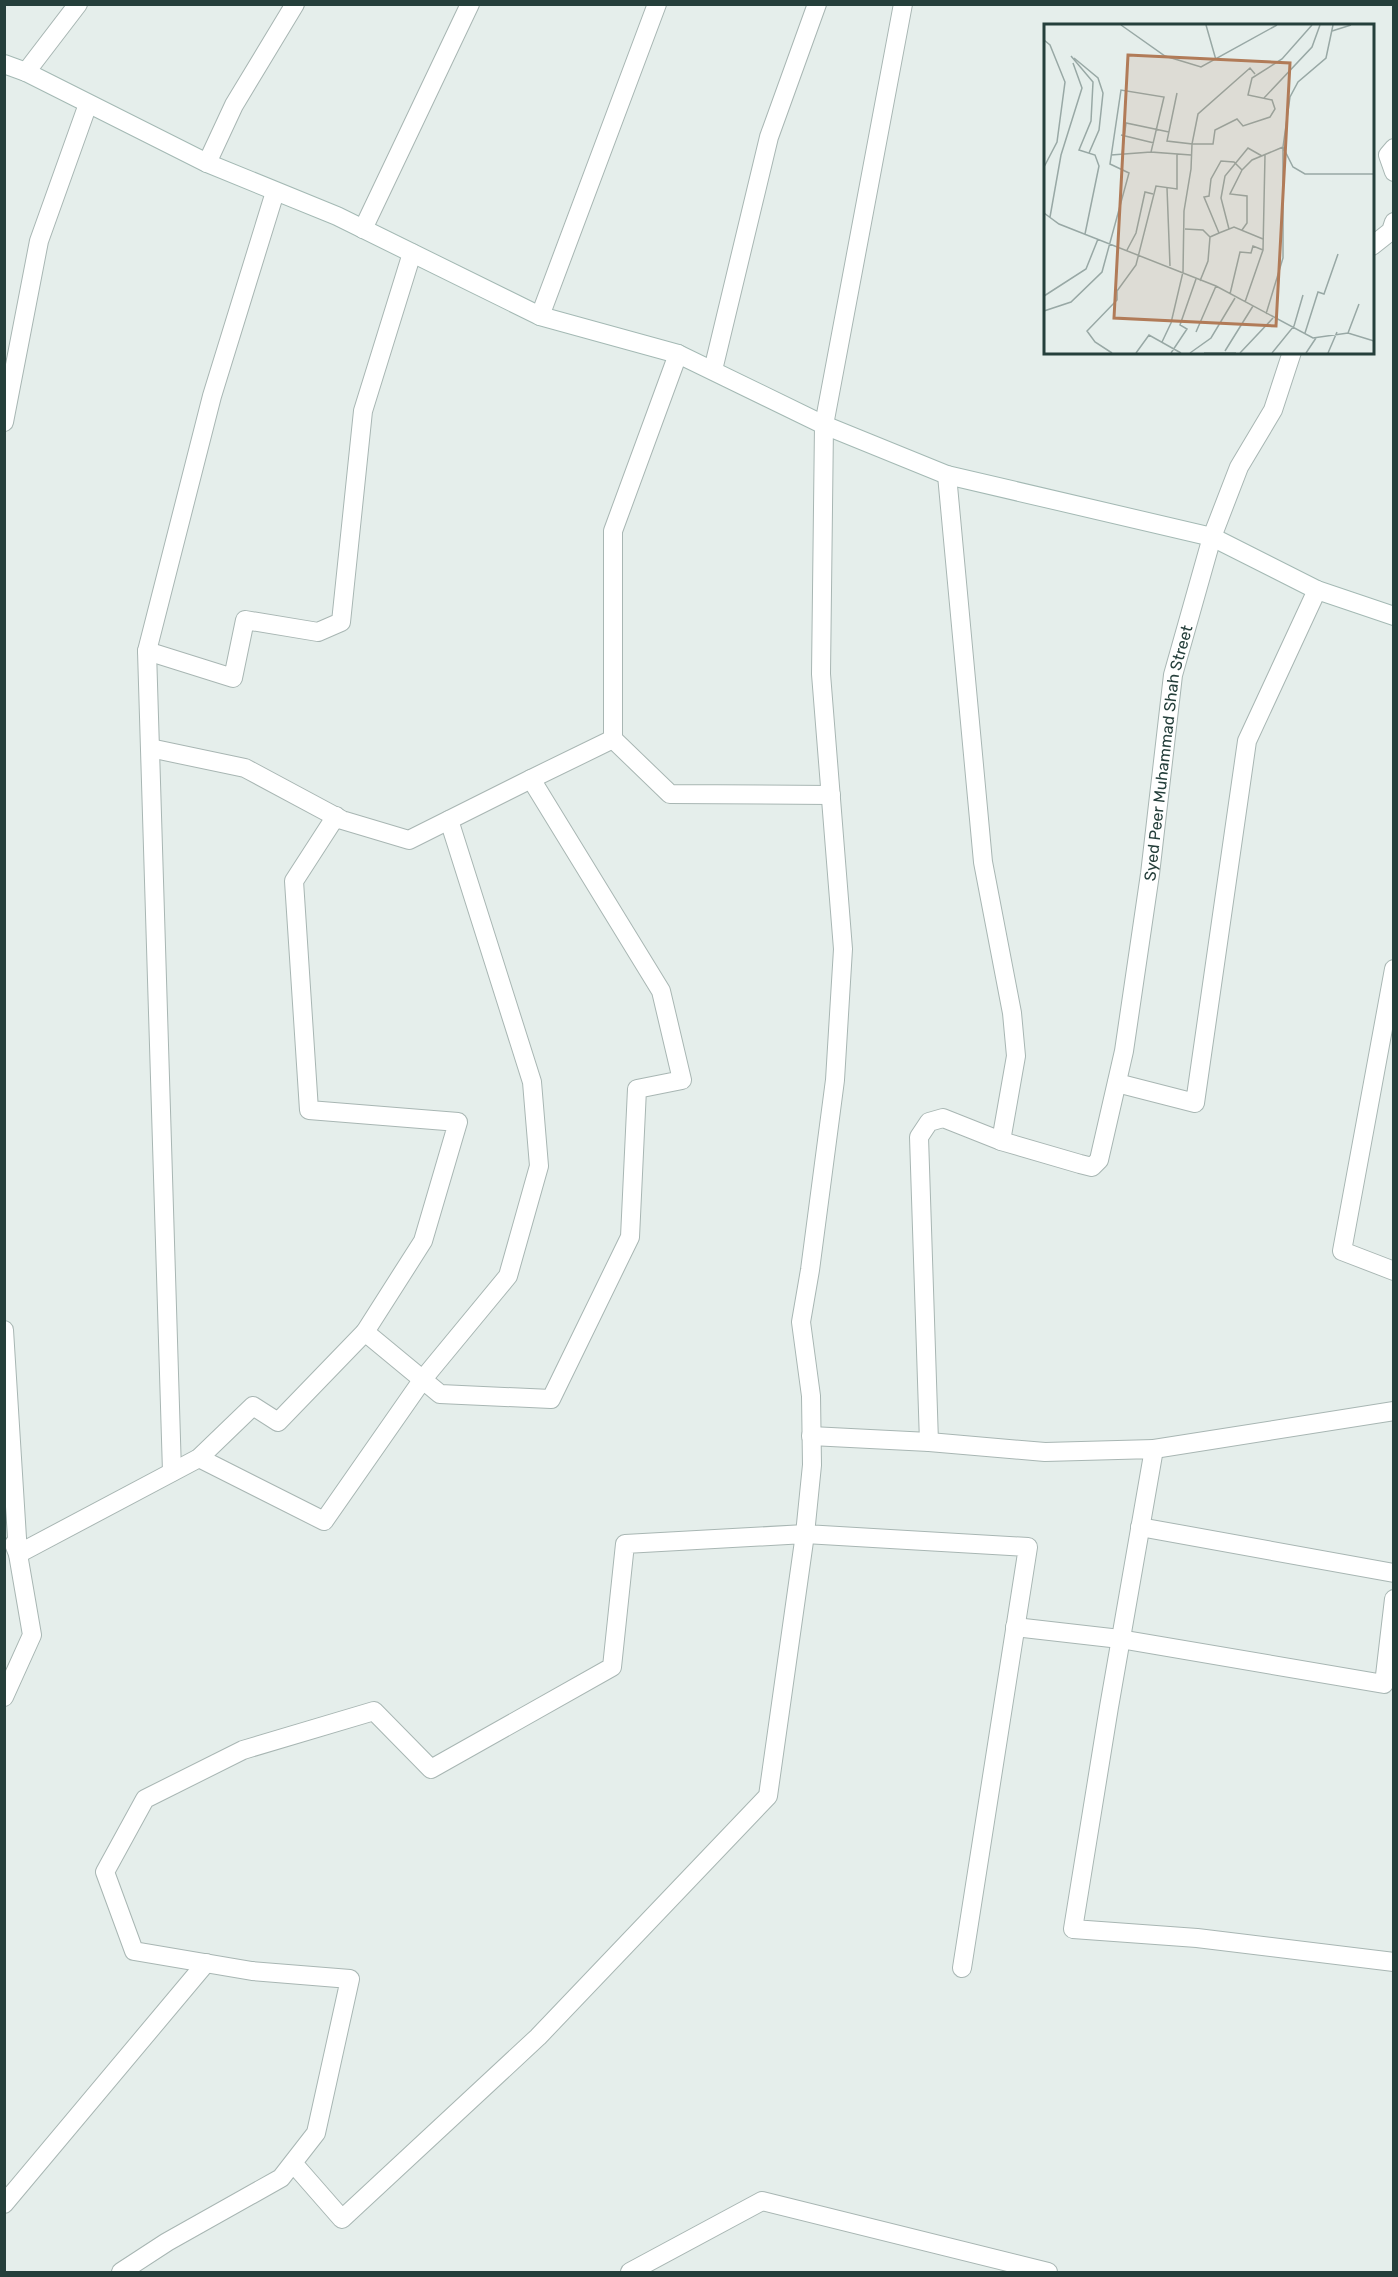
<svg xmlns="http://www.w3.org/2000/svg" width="1398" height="2277" font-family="Rubik,sans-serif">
  <rect width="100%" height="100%" fill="#e5eeeb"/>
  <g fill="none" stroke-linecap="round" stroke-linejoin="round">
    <g stroke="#a8b6b3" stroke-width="20">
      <g id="street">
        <polyline points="903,4 824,425 821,674 843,949 835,1080 810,1270 801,1322 811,1396 812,1465 805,1534 1028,1547 962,1968"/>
        <polyline points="26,72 78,4"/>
        <polyline points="1394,148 1388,155 1394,172"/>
        <polyline points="207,163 234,105 295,4"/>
        <polyline points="363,229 470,4"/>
        <polyline points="1372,246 1391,231 1394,222"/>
        <polyline points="540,316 657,4"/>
        <polyline points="678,354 613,531 613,739 670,794 831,795"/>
        <polyline points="713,370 769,137 817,4"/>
        <polyline points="4,422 39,241 88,104"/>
        <polyline points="947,475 983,862 1012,1013 1016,1056 1001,1141"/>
        <polyline points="147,651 233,678 245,620 318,632 341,622 363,411 412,253"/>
        <polyline points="150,748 245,768 342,820 409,840 531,779"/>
        <polyline points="336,816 294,881 309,1110 458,1122 423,1241 365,1332"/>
        <polyline points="1394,969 1342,1251 1394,1271"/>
        <polyline points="1117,1083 1195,1103 1247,741 1317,590"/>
        <polyline points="4,1330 18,1554 199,1458 253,1406 278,1422 365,1332 440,1394 551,1399 630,1237 637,1089 682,1080 661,991 531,779 613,739"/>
        <polyline points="811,1436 929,1442 1045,1452 1154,1449 1109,1707 1073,1929 1197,1938 1394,1962"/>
        <path id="s1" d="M929,1442L919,1137L929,1122L943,1118L1001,1141L1080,1164L1092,1167L1099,1160L1124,1051L1150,874L1173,675L1212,537L1239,467L1273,410L1292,352"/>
        <polyline points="1154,1449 1394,1411"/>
        <polyline points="199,1458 324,1521 423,1379 508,1276 539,1166 532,1082 449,820"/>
        <polyline points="172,1472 147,651 212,396 275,192"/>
        <polyline points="1140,1527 1394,1573"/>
        <polyline points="1015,1627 1120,1639 1384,1684 1394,1599"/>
        <polyline points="4,1697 32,1635 18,1554 14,1544"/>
        <polyline points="4,2204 206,1963"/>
        <polyline points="121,2272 167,2242 281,2178 316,2133 350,1979 252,1971 134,1951 105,1872 145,1799 243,1750 374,1711 431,1769 612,1667 625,1544 805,1534 768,1796 538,2037 342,2219 293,2163"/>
        <polyline points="630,2272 762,2201 1048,2272"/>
      </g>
    </g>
    <g stroke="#a4b9b4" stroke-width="20">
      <polyline id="secondary" points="4,64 26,72 207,163 337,216 540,316 678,354 824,425 947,475 1212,537 1317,590 1394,616"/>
    </g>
    <use href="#street" stroke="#fff" stroke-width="18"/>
    <use href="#secondary" stroke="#fff" stroke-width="18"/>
  </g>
  <g text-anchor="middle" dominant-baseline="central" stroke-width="4.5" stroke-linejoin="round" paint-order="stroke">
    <g font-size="16" fill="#253f3b" stroke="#f6faf9">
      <text stroke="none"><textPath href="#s1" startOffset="918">Syed Peer Muhammad Shah Street</textPath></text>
    </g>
  </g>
  <g transform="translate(1044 24)">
    <rect width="330" height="330" fill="#e5eeeb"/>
    <path fill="none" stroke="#98a8a5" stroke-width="1.5" d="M77,1L121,32L157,43L233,1M162,1L172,36M289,1L282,34L254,58L246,73L239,123L249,143L261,150H330M288,7L307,1M0,16L6,21L21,58L13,118L0,143M27,32L49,58L47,97L35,126L51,131L55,142L41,210M30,34L54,54L59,69L55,106L45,129M211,50L206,44L154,90L148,120H169L171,106L193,95L199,102L226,93L231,85L228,76L204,71L208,54L238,35L268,1M220,74L268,23L276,1M77,111L110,119M67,131L107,128M78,131L82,99L125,108M198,146L186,170L203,172V199L198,206M123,164L126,242M0,189L15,200L172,262L269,314L304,309L330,317M6,193L17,131L38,64L29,39M141,205L159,206L166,213L164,237L156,257M185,205L177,174L181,152L204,124L218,132M175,209L190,203L219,215M166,213L175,209L160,173L165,172L167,155L177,137L190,138L198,146L208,136L239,123V234L222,290M83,226L92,209L101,168L109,170M186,270L196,228L207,229L209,222L219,226M0,272L42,245L54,215M201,278L219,226L221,131M0,287L27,278L58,248L85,149L66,140L77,66L120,73L107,128L147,131M152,308L172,262M261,309L274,268L280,270L294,230M304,309L315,280M118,318L127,299L139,248L140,187L147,145L148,120L123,117L133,69M181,327L209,282M68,329L51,318L43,307L73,276V267L92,241L112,162L133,165V130M92,329L105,311L137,329M127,329L143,305L136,301L152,255M146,329L167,314L191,274M160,329H192M196,329L229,294M228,329L250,302L259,271M262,329L272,314M284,329L293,308"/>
    <path fill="#b17b58" fill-opacity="0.15" stroke="#b17b58" stroke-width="3" d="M84,31L246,39L232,302L70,294Z"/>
    <rect width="330" height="330" fill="none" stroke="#253f3b" stroke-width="3"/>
  </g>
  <rect width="1398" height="2277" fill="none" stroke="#253f3b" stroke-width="12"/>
</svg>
